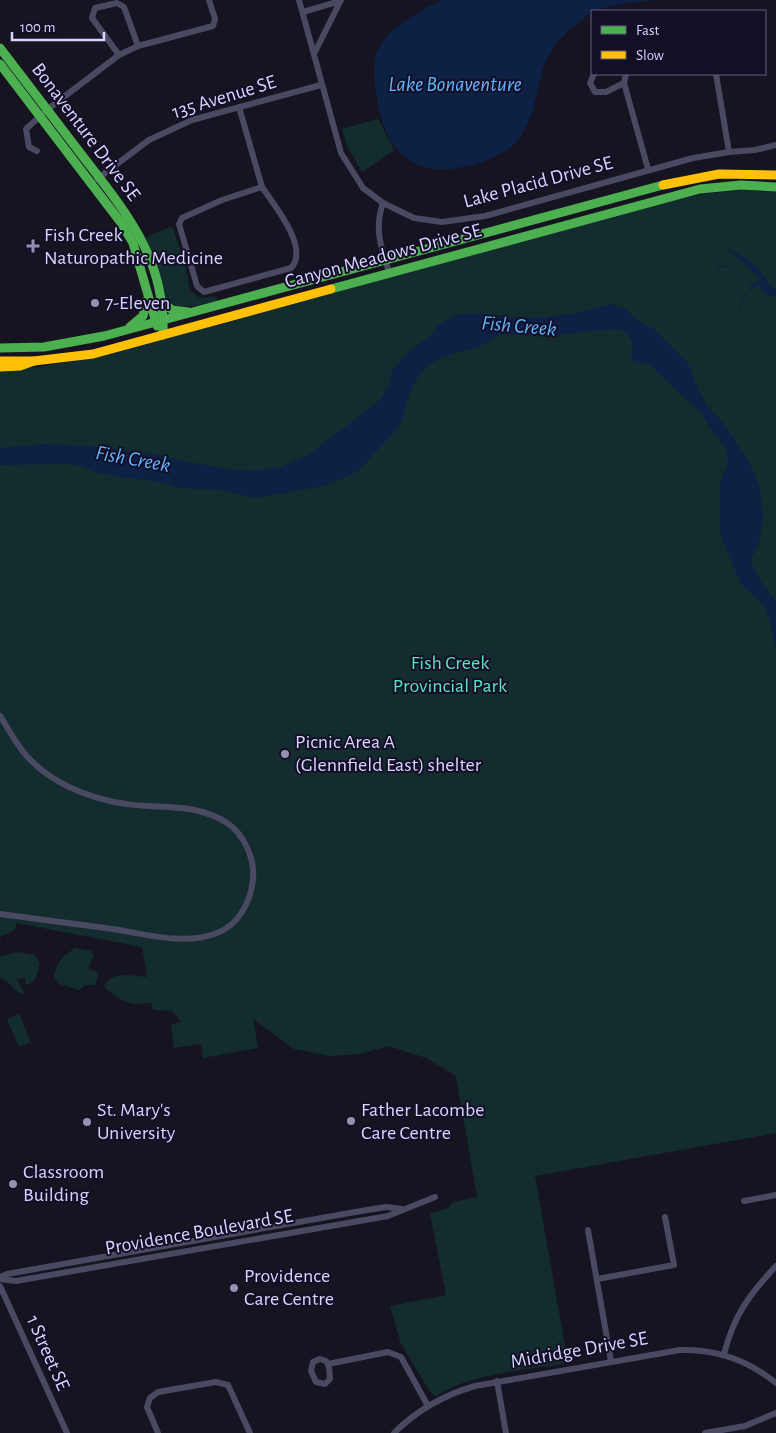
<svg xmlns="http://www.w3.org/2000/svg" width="776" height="1433" font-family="'Alegreya Sans',sans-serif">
  <rect width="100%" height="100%" fill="#161421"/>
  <g fill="#132c2d">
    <polygon points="378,119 394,150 362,172 348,148 342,129"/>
    <path d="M745,190L776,192V1133L535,1176L568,1363C525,1371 473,1372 436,1396L430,1392L401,1344L390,1306L446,1295L430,1214L448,1208L453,1202L477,1197L456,1076L426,1058L389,1046L360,1054L331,1056L294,1049L253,1019L258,1048L203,1058L201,1044L174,1048L171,1024L181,1022L172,1011L153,1010L152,1004C145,1001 143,1004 136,1004C127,1004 108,993 104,986C112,970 133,976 147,977L142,947L16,923L15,930L1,936L0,941V370L37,367L94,358L644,207L707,193Z"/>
    <path d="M172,226L185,263L190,290L200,298L215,296L218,301C201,304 179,313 165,299L146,237Z"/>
    <path d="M76,948L91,951L94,955L88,968L97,972L98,977L95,985H85L79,990L59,984L54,977C56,962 64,954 76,948Z"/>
    <path d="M18,952L35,955L40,964C37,973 36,984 26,985L25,978L17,979L24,992L23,994C12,991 10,980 0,978V956Z"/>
    <polygon points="19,1014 31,1042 19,1047 7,1019"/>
  </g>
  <g fill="#0d2144">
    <path d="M441,0H658C637,2 614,4 594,11C590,13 582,20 577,24C530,58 546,95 521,136C514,149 497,156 484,161C424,183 385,161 377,97C375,85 372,67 376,55C384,28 418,13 441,0Z"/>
    <path d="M722,247C734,250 752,261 760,271C765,278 767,285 776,289V297L763,293L760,285C747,288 740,299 740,311L738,314L742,297L752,286L744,275L724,266L719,268V275L712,278L718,275V267L724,265L743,274L752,284L762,280L730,251Z"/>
    <path d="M612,304L627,310L638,321L654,329L684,359L690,367L698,389L708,407L721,420L748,460L760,487L763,519L758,546L750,560L765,588L776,601V648L767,611L763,604L741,584L723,542L720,530V493L721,478L728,464L726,449L711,430L702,414L649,364L635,362L631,357L633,345C630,339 627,332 621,330C617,328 558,334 555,336L504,334C492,336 484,346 472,349C445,355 426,359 413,386C406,400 405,417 397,429L359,470L350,475L323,486L256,498L222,490L177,488L166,483L97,473L82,466L68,464L0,465V448L44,444L88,446L145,452L194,463L230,469L256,471L281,467L308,455L380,400L389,385L392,371L406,354L430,336L437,326L454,316L472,313L524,318L546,317L572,314Z"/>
  </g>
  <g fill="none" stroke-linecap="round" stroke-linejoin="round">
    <g stroke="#4a4962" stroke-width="6">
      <polyline points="299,0 341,153 363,188 383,203 414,218 442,222 485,216 693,158 729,152 755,150 776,145"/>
      <polyline points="303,12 340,1"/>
      <polyline points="314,54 341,0"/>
      <polyline points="119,55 92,18 95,8 117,3 124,7 138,46"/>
      <polyline points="594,74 590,83 595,92 606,92 624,83"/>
      <polyline points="626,74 624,83 648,169"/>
      <polyline points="716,74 729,152"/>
      <polyline points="239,107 262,187"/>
      <polyline points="37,151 29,147 26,129 48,109 119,55 138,46 213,26 215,19 209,0"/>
      <polyline points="97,179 149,140 192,120 321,85"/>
      <path d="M262,187C274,205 310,248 291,268L204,292L197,286L179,224L182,218L222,200Z"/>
      <path d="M383,203C374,229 381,247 389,272"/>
      <path d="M0,716C8,728 15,742 25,754C54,788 103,804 147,806C175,807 203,807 227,823C244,834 255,859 253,879C251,901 239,925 217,933C185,946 145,934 113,929C75,924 37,919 0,914"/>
      <polyline points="744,1201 776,1195"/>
      <polyline points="588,1230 611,1361"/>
      <polyline points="0,1277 7,1274 361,1211 386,1207 402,1209"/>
      <polyline points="0,1279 16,1281 388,1216 435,1197"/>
      <polyline points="597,1279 674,1265 665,1217"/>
      <polyline points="0,1286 67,1433"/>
      <path d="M724,1354C734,1315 749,1295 776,1266"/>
      <polygon points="320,1359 326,1361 329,1367 330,1379 325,1384 316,1382 311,1371 313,1362"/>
      <polyline points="328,1364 388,1352 401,1357 428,1406"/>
      <polyline points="497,1381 506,1433"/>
      <polyline points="158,1433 147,1407 150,1398 158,1392 216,1382 228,1385 250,1433"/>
      <path d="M394,1433C417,1410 444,1395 475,1386L680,1350C717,1349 748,1360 776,1383"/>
      <polyline points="705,1433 745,1426 776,1413"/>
    </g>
    <g stroke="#4caf50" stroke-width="9">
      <path d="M0,48C26,82 52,116 78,150C123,209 166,256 163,335"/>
      <polyline points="0,64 122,224 133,243 157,326"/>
      <polyline points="331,289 700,189 741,185 776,187"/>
      <polyline points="161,301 172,310 188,312"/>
      <polyline points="130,327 143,316 147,300"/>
      <polyline points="0,348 44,347 104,336 663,185"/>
    </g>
    <g stroke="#ffc107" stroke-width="9">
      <polyline points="663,185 719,174 776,175"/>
      <polyline points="0,361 34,361 93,354 331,289"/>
      <polyline points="0,367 20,366 34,361"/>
    </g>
  </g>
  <g fill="#9591b1" stroke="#130f26" stroke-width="2">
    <path d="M30.5 238.5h5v5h5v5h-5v5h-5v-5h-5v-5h5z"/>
    <circle cx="95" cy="303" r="5"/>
    <circle cx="285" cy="754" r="5"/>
    <circle cx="351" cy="1121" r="5"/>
    <circle cx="87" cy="1122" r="5"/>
    <circle cx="13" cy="1184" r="5"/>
    <circle cx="234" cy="1288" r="5"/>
  </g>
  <g text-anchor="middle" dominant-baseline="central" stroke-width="4" stroke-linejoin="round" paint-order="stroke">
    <g font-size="20" fill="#d9d4ff" stroke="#130f26">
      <text transform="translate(224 97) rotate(-17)">135 Avenue SE</text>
      <text transform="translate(86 132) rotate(53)">Bonaventure Drive SE</text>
      <text transform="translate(538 182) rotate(-15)">Lake Placid Drive SE</text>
      <text transform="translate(383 256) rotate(-15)">Canyon Meadows Drive SE</text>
      <text transform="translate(199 1232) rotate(-10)">Providence Boulevard SE</text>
      <text transform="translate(579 1350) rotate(-10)">Midridge Drive SE</text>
      <text transform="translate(48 1353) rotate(66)">1 Street SE</text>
    </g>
    <g font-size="20" fill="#d9d4ff" stroke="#130f26" text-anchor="start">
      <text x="44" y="235">Fish Creek<tspan x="44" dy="23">Naturopathic Medicine</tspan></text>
      <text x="105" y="303">7-Eleven</text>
      <text x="295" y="742">Picnic Area A<tspan x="295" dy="23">(Glennfield East) shelter</tspan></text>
      <text x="97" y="1110">St. Mary's<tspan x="97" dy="23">University</tspan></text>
      <text x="361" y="1110">Father Lacombe<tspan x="361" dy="23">Care Centre</tspan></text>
      <text x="23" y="1172">Classroom<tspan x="23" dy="23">Building</tspan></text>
      <text x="244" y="1276">Providence<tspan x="244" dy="23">Care Centre</tspan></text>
    </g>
    <g font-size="20" fill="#5fe0c0" stroke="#130f26">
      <text x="450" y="663">Fish Creek<tspan x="450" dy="23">Provincial Park</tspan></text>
    </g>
    <g font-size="21" font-style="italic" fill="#62b6ff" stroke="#130f26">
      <text x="455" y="84">Lake Bonaventure</text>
      <text transform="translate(519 326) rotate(5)">Fish Creek</text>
      <text transform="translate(133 459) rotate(10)">Fish Creek</text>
    </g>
  </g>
  <rect x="591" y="10" width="175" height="65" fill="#130f26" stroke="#625e7d"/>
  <rect x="601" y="26" width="25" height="8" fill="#4caf50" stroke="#625e7d"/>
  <text x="636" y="35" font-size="15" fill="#d9d4ff">Fast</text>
  <rect x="601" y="51" width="25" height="8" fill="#ffc107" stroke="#625e7d"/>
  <text x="636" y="60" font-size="15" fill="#d9d4ff">Slow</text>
  <path d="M12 32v8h92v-8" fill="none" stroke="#d9d4ff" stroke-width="2.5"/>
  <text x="20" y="32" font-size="15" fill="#d9d4ff" stroke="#130f26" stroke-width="4" paint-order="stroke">100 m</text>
</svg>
